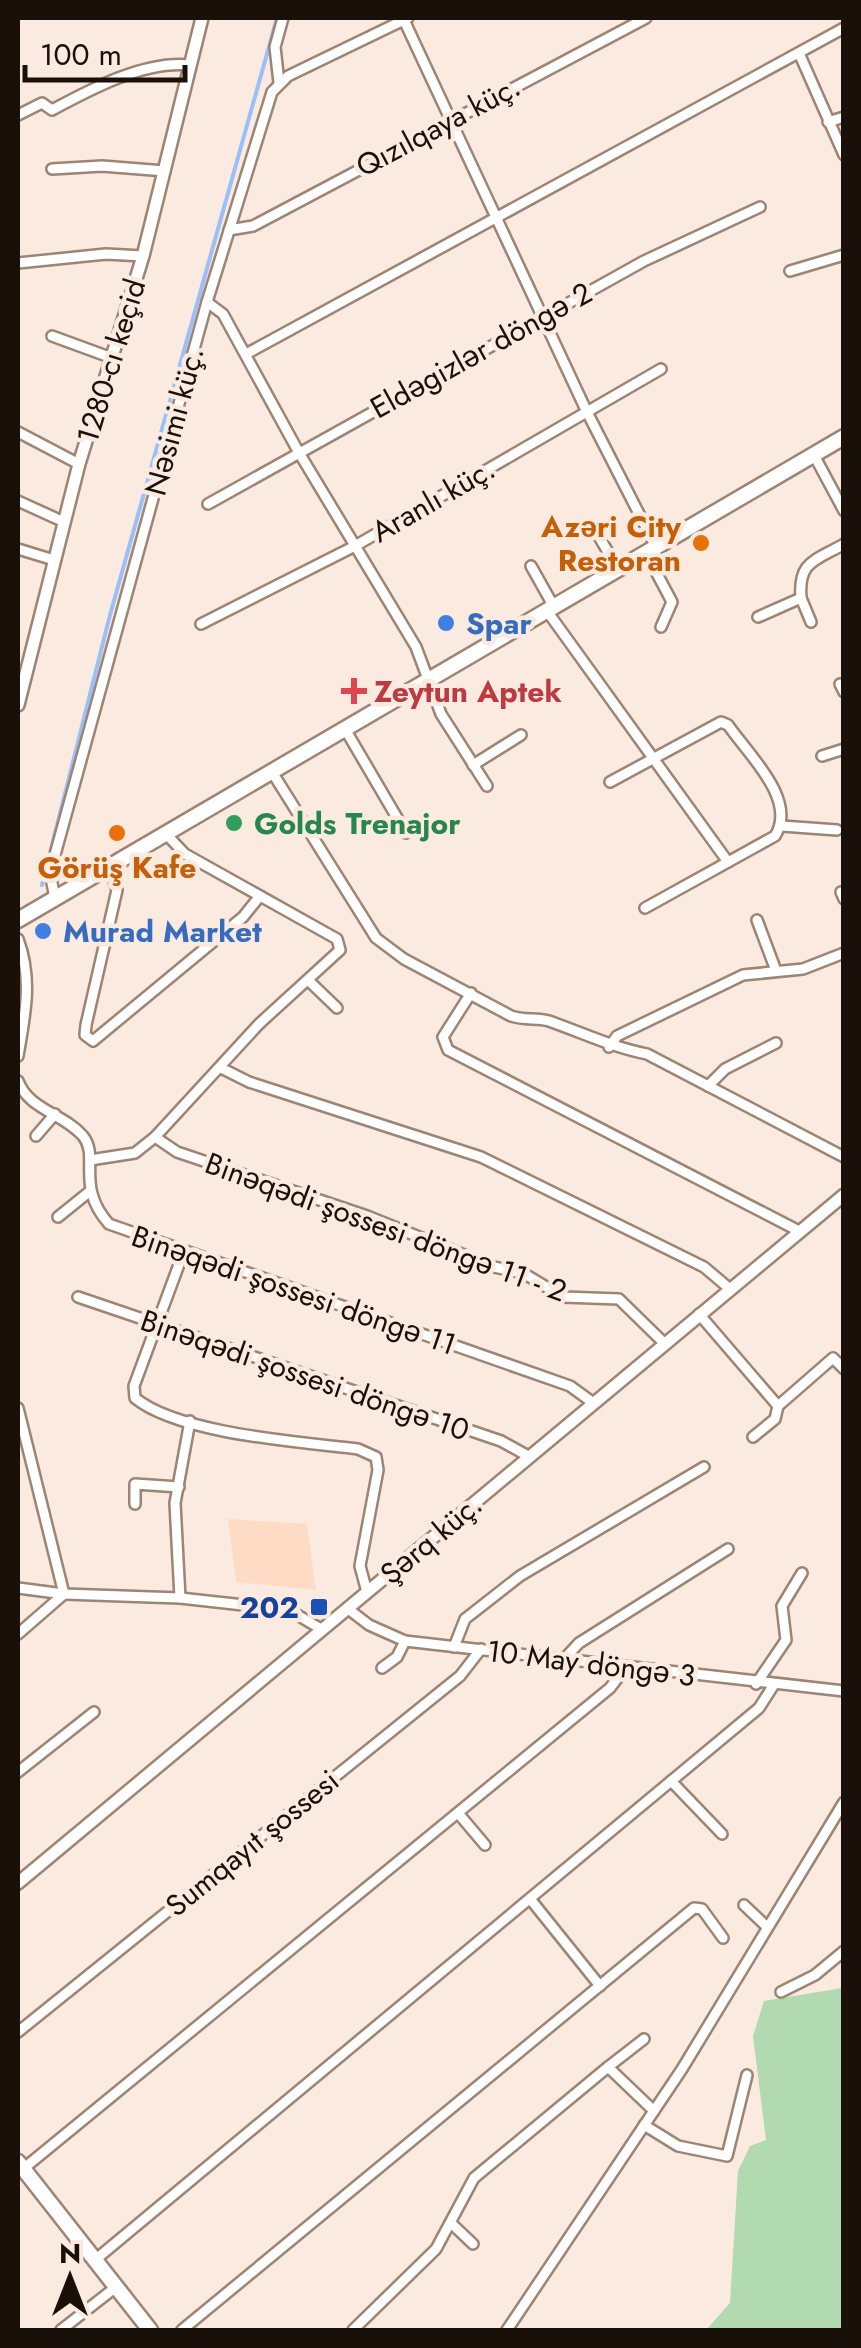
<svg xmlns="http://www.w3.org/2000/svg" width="861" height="2348" font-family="Jost,sans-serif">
  <rect width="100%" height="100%" fill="#fbeadf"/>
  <polygon fill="#fedbc5" points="228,1519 307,1524 316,1590 236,1582"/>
  <polygon fill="#b1dab0" points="842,1988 843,2330 706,2330 730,2303 738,2171 750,2146 766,2140 753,2036 764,2001"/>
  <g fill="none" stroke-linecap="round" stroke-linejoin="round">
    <polyline stroke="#99c0f8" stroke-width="4" points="42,885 110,615 277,18"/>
    <g stroke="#9d8473" stroke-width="14">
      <g id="minor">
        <polyline points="403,18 586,410 656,547"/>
        <polyline points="799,53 844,155"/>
        <polyline points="279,83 275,47 283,18"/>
        <path d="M18,115L42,103L52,110C91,89 145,60 190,65"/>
        <polyline points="828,122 844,117"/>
        <polyline points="52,169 102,166 165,171"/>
        <polyline points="229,230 253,226 646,18"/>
        <polyline points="18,263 106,254 143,256"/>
        <polyline points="790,271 844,255"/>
        <polyline points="207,302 223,314 298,451 416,647 441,714 487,786"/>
        <polyline points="52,336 112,358"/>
        <polyline points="246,354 844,28"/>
        <polyline points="18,432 79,464"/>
        <polyline points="814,455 844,511"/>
        <polyline points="18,501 64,522"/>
        <polyline points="208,504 644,261 760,207"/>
        <polyline points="598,535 618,569"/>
        <polyline points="18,549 54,560"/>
        <polyline points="646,553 672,602 661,627"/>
        <polyline points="531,566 554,607"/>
        <polyline points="801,598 811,622"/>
        <polyline points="547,611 728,862"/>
        <path d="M758,617L801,598C798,561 815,561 844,544"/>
        <polyline points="201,624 355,546 661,369"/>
        <polyline points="840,684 844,692"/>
        <polyline points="345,729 406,833"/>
        <polyline points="822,756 844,749"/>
        <polyline points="473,765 521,735"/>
        <path d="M272,772L376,938L404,959L511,1016C525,1021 537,1017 549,1021C583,1033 612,1047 647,1054L844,1157"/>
        <path d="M610,782L721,722L728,725C748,754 798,800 775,836L645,908"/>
        <polyline points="782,826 837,830"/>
        <polyline points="109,867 117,890 86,1025 85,1035 93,1041 243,917 260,896"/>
        <polyline points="841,892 844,899"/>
        <polyline points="55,898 50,873 207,302 272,92 288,76 408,18"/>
        <polyline points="757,920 775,968"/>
        <path d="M18,939C33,979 25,1015 18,1056"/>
        <polyline points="309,981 337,1008"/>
        <polyline points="471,993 443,1037 448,1050 799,1231"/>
        <polyline points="609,1047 617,1036 743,975 803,969 844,953"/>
        <polyline points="221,1068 249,1082 481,1157 704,1267 730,1289"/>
        <path d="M18,1081C29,1110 63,1113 83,1136C100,1157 75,1186 109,1224L570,1386L592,1402"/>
        <polyline points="708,1086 725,1069 776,1043"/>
        <polyline points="36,1136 55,1114"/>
        <polyline points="155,1137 177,1152 367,1216 494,1267 523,1273 563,1297 619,1299 664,1343"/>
        <polyline points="90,1160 135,1153 155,1137 259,1024 340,950 337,939 185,854 166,834"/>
        <polyline points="58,1217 89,1192"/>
        <path d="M184,1251L134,1386L135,1398C179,1434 301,1442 358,1449L376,1457L378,1470L360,1566L367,1592"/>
        <polyline points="78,1297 501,1441 530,1457"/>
        <polyline points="699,1314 778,1406 833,1358 844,1369"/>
        <polyline points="18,1408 64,1594 180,1598 289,1610 321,1629"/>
        <polyline points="753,1437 775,1419 778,1406"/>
        <polyline points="135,1504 135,1484 179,1487"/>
        <polyline points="18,1588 64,1594"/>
        <polyline points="180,1598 175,1503 190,1421"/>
        <polyline points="347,1608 369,1625 405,1641 844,1691"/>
        <polyline points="18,1634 64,1594"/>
        <polyline points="454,1647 465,1619 520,1576 704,1467"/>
        <polyline points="565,1658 579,1643 728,1549"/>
        <polyline points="382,1668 397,1657 405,1641"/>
        <polyline points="756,1684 786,1640 782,1606 802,1573"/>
        <polyline points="18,1772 94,1712"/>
        <polyline points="671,1781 722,1834"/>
        <polyline points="458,1813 485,1845"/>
        <polyline points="531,1900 600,1986"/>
        <polyline points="744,1905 765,1925"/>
        <polyline points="781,1992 815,1975 844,1951"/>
        <polyline points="18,2032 460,1676 481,1649"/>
        <polyline points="608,2067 644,2039"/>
        <polyline points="644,2125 678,2146 727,2156 747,2075"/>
        <polyline points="23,2169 610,1688 626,1667"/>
        <polyline points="453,2225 473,2244"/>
        <polyline points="95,2260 759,1708 773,1686"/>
        <polyline points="61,2330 116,2287"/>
        <polyline points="182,2330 694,1908 702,1909 723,1938"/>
        <polyline points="353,2330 436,2249 474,2178 608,2067 654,2111"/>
        <polyline points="507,2330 682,2069 844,1802"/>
      </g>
    </g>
    <g stroke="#9d8473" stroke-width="16">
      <g id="tertiary">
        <polyline points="18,705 79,464 143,256 202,18"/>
        <polyline points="18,1883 844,1195"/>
      </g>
    </g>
    <g stroke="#9d8473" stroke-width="19">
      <g id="secondary">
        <polyline points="18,920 844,437"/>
        <polyline points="18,2162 150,2330"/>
      </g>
    </g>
    <use href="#minor" stroke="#fff" stroke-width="9"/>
    <use href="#tertiary" stroke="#fff" stroke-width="11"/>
    <use href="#secondary" stroke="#fff" stroke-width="14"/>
  </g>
  <g fill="#e8710a" stroke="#fbeadf" stroke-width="4">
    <circle cx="701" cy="543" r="10"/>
    <circle cx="117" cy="833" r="10"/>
  </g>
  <g fill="#3f7fe0" stroke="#fbeadf" stroke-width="4">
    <circle cx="446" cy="623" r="10"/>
    <circle cx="43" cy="931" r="10"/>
  </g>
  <path fill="#e0444e" stroke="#fbeadf" stroke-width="4" d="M349 676h10v10h10v10h-10v10h-10v-10h-10v-10h10z"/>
  <circle fill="#2e9e5b" stroke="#fbeadf" stroke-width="4" cx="234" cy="823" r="10"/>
  <rect fill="#1a4fb4" stroke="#fbeadf" stroke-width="4" x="309" y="1597" width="20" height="20" rx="5"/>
  <g text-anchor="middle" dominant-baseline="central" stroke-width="9" stroke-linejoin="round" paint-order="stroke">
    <g font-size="30" fill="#1a100a" stroke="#fbeadf">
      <text transform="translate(438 126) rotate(-28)">Qızılqaya küç.</text>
      <text transform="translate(481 350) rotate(-29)">Eldəgizlər döngə 2</text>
      <text transform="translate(111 361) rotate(-73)">1280-cı keçid</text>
      <text transform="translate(174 421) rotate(-75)">Nəsimi küç.</text>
      <text transform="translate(433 500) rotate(-30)">Aranlı küç.</text>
      <text transform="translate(386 1227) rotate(20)">Binəqədi şossesi döngə 11 - 2</text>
      <text transform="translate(294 1290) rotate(19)">Binəqədi şossesi döngə 11</text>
      <text transform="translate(305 1375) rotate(19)">Binəqədi şossesi döngə 10</text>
      <text transform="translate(431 1539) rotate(-40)">Şərq küç.</text>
      <text transform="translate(591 1663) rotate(7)">10 May döngə 3</text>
      <text transform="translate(252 1843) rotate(-39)">Sumqayıt şossesi</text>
    </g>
    <g font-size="30" font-weight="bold" fill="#c56008" stroke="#fbeadf" text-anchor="end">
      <text x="681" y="526">Azəri City<tspan x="681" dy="34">Restoran</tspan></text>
      <text x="117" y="867" text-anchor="middle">Görüş Kafe</text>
    </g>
    <g font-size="30" font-weight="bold" fill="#366cbe" stroke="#fbeadf" text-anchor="start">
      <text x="466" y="623">Spar</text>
      <text x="63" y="931">Murad Market</text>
    </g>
    <g font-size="30" font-weight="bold" fill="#be3a42" stroke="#fbeadf" text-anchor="start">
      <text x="374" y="691">Zeytun Aptek</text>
    </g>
    <g font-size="30" font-weight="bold" fill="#27864d" stroke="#fbeadf" text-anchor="start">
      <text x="254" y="823">Golds Trenajor</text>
    </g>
    <g font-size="30" font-weight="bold" fill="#164399" stroke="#fbeadf" text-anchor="end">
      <text x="299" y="1607">202</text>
    </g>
  </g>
  <rect width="861" height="2348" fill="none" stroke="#1a100a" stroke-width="40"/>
  <g transform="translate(70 2278)" stroke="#fbeadf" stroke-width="8" paint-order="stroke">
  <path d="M0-8L18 38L0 25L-18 38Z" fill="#1a100a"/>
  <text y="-15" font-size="28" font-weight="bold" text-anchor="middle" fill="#1a100a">N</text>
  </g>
  <path d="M25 65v15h160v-15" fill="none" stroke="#1a100a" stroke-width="5"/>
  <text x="40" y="65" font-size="30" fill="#1a100a" stroke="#fbeadf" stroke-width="8" paint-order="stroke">100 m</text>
</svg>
